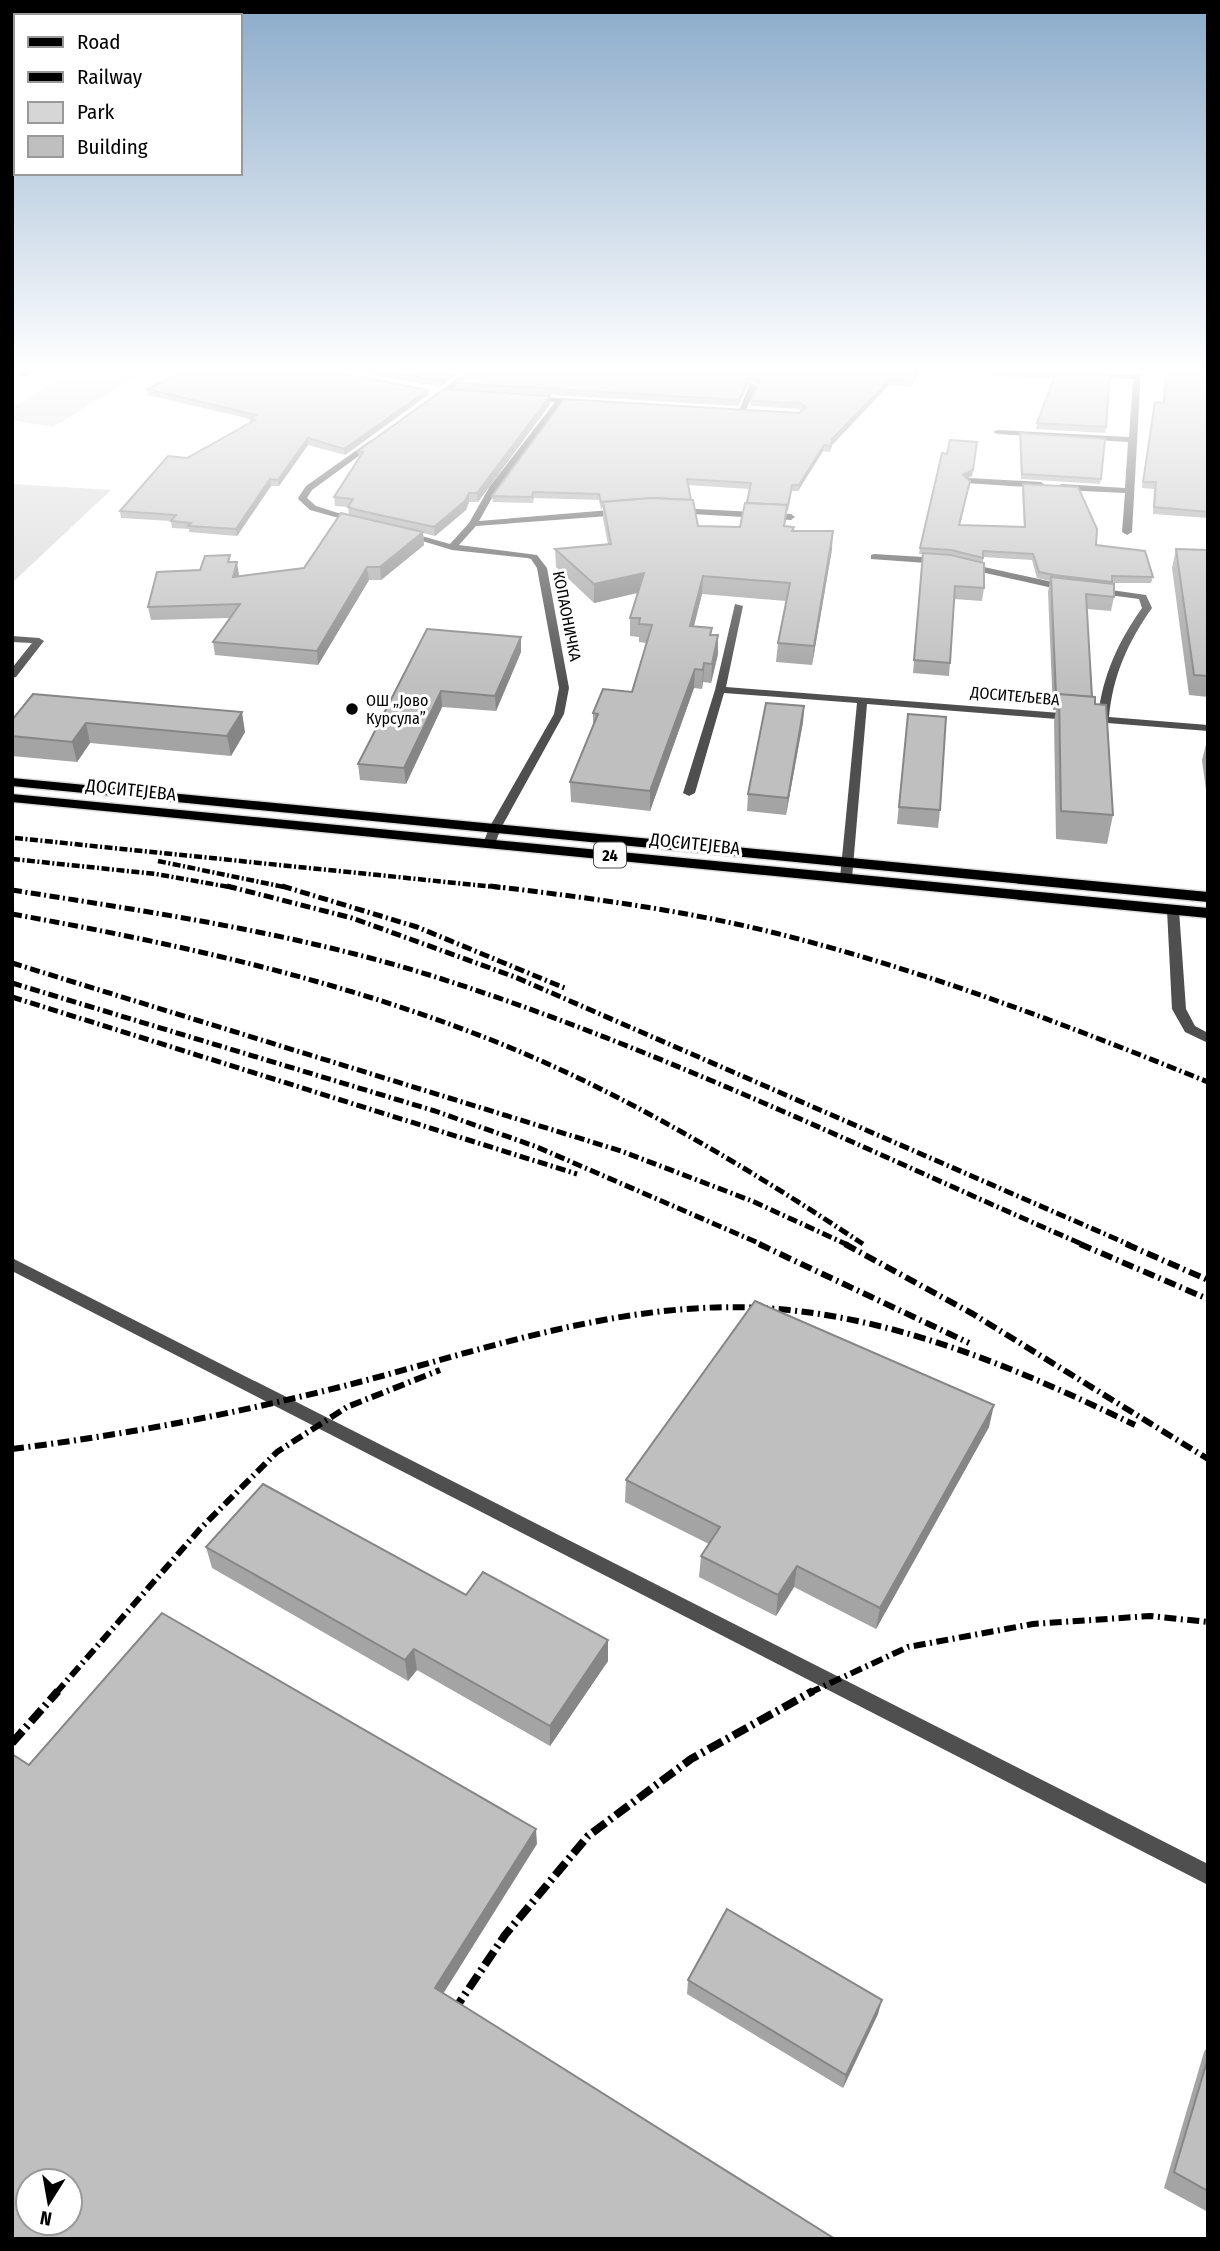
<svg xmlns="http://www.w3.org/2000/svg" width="1220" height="2251" font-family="'Fira Sans Condensed',sans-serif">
  <rect width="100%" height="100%" fill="#fff"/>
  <g fill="#d6d6d6">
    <polygon points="72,371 145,371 53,427 12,420 12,408"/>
    <polygon points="12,484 111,490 12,583"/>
  </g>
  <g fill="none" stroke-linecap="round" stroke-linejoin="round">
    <g stroke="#dbdbdb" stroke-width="3">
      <g id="primary">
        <polygon points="12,778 1208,892 1208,902 12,786"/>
        <polygon points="12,794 1208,908 1208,918 12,802"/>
      </g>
    </g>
    <g fill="#4f4f4f" fill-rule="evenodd">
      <polygon points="750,383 757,385 745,412 738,414"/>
      <polygon points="12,636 39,638 44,641 16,677 12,678 12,668 32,643 12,642"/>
      <polygon points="12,1258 1208,1864 1208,1885 12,1271"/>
    </g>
    <g fill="#4f4f4f" fill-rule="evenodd">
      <polygon points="24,371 34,371 27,377 21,377 20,375"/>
      <polygon points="467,371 476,371 437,402 431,402 431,398"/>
      <polygon points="1133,371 1141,371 1132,532 1127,535 1122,532 1125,493 1061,490 1057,487 1061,484 1125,488 1128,442 997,434 993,432 997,430 1129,437 1133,379 1092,377 1088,375 1092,373 1133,375"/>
      <polygon points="531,396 581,400 585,402 581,404 563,403 497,489 479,521 622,509 626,512 622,515 476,526 459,545 537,555 547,568 569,688 564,714 501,828 495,844 489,847 483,844 489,828 554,714 559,688 537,568 531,559 527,558 452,550 399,534 404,531 450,544 469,523 490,486 555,402 528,400 527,398"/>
      <polygon points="371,440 378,442 312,490 307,498 316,506 357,519 357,523 310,510 299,500 298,498 306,486"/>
      <polygon points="969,478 1041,482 1045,485 1041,488 966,483 966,479"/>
      <polygon points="678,508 791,514 795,517 791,520 675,513 674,511"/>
      <polygon points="874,554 940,558 945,561 940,564 871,559 871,555"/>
      <polygon points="966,563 1066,585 1071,588 1066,591 963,568 963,564"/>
      <path d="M1097,588L1146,595L1152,608C1128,642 1113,675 1109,717L1208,725V731L867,704L852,878L846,882L840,878L857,703L724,693L695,793L689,796L683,793L715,690L735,604L743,606L726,687L1098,716C1103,675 1118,642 1142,608L1139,599L1094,593L1092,591Z"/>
      <polygon points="1173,906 1179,910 1186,1009 1195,1026 1208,1033 1208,1043 1185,1032 1172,1009 1167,910"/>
    </g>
    <use href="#primary" fill="#000" fill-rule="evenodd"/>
    <g stroke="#000" stroke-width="4.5" stroke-dasharray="8 2.5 2 2.5" stroke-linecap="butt">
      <polyline points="15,838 505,888"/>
      <polyline points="12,859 156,874 235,888"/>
      <polyline points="158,861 289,888"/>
    </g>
    <g stroke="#000" stroke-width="5" stroke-dasharray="10 3.5 2 3.5" stroke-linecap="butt">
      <polyline points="227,886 352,918 515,977 1130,1245"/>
      <polyline points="282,886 417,927 567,989"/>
      <path d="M490,886C583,897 676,909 767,931C919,968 1064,1024 1208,1082"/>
      <path d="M12,890C157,913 302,934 442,979C663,1050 872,1153 1084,1245"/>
      <path d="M12,914C167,942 320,975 468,1031C608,1083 739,1162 863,1244"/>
      <polyline points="12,963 621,1151 752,1201 848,1245"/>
      <polyline points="12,983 435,1111 537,1147 763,1245"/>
      <polyline points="12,997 577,1174"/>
    </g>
    <g stroke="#000" stroke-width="6" stroke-dasharray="12 4.5 2 4.5" stroke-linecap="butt">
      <polyline points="759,1244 969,1343"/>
      <polyline points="845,1244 973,1314 1208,1459"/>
      <polyline points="1080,1244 1208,1299"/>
      <polyline points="1126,1244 1208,1280"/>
      <path d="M12,1449C124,1435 234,1414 344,1386C489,1349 636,1294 789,1310C911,1323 1025,1372 1135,1425"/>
      <polyline points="56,1693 200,1529 277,1452 347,1407 440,1370"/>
      <polyline points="809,1693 908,1647 1033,1624 1150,1616 1208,1622"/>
    </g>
    <g stroke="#000" stroke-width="8" stroke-dasharray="16 5 2.5 5" stroke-linecap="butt">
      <polyline points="12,1743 58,1691"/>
      <polyline points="453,2012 505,1935 588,1836 691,1759 813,1691"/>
    </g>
  </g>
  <g fill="#a4a4a4" fill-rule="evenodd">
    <polygon points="181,371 331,371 428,395 345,455 308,445 279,486 271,486 237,536 189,532 189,529 172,528 171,521 121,518 120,511 187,458 250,422 250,419 148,395 147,389 184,372"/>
    <polygon points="350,371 461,371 440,387"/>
    <path d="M472,371H920L911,387L889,385L832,445L830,452L823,451L798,491H792L788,511H787L785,526L832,549L812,665L776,662L778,643L786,601L702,594L694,626L712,628L711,635L718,654L711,683L703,682L702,689L694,688L650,811L571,802L570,782L593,726V713L632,692L646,643L639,642V637L630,636V618L638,593L594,603L556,567L555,549L608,544L603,519V508L601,509L599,500L534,498L533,503L493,502L492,496L799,413L802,411L799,409L750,406L751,401L758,385L751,380L738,406L456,389V383ZM688,485L749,489L740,527L698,526L691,500Z"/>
    <polygon points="990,371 1079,371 1106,427 1105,433 1036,429 1037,423 1054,379 990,376"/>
    <polygon points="1165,371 1208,371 1208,518 1153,514 1154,489 1142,488 1155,402 1163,403"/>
    <polygon points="550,396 550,404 478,502 469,502 466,510 435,536 423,533 424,545 381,580 369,580 318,665 215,655 213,642 230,618 151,620 148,607 200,570 231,562 239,575 239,576 304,568 349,515 348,507 335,506 334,497 359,459 358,451"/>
    <polygon points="1020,433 1101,479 1100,484 1021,479"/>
    <polygon points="977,442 972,476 967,478 970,481 969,487 960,525 1024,527 1022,490 1023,484 1096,545 1153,577 1151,583 1112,583 1114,597 1111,611 1087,609 1092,697 1095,704 1113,815 1107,844 1056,839 1054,721 1056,710 1053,710 1048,592 1050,581 1037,578 1032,560 983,557 984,588 982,601 954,599 950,663 949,676 913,673 923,554 919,554 920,548 947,454"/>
    <polygon points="1176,549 1208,549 1208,697 1189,695 1172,568"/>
    <polygon points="427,629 521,637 521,652 496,711 442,707 406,784 360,780 358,764"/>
    <polygon points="804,706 803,722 786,815 747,811 748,794"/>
    <polygon points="908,714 940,810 938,828 897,824"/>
    <polygon points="12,720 245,732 231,756 90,743 77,762 12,756"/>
    <polygon points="1208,737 1208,804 1202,760"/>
    <polygon points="989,1427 876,1629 794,1587 776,1616 699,1577 701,1556 709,1544 625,1502 626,1480"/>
    <polygon points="206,1547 466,1595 608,1640 608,1661 550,1746 417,1670 408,1681 212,1568"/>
    <polygon points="688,1980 878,2014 843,2088 687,1994"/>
    <polygon points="1208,2046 1208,2212 1164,2188 1204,2052"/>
  </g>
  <g fill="#868686">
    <polygon points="12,371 21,371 12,376"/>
    <polygon points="453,371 461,371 440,387 440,381"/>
    <polygon points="917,371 920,371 911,387 911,382"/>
    <polygon points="751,375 751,380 738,406 739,400"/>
    <polygon points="890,379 889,385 832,445 830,452 832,439"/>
    <polygon points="428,390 428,395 345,455 344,449"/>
    <polygon points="550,396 550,404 478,502 477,493"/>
    <polygon points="308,438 308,445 279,486 278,480"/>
    <polygon points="824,445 823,451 798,491 799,485"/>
    <polygon points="973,470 972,476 962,481 963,475"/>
    <polygon points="270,479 271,486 237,536 236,529"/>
    <polygon points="469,493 469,502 466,510 435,536 434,527"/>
    <polygon points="833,531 832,549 812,665 814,646"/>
    <polygon points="423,532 424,545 381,580 380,567"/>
    <polygon points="237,562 239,575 235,590 233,577"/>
    <polygon points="367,567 369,580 318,665 317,651"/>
    <polygon points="644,573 644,591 594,603 594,584"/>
    <polygon points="703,576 702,594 689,645 690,626"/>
    <polygon points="718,635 718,654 711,683 712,664"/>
    <polygon points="521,637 521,652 496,711 495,696"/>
    <polygon points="704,663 703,682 702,689 703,670"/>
    <polygon points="695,669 694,688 650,811 650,791"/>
    <polygon points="441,691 442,707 406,784 404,768"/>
    <polygon points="804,706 803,722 786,815 788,798"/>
    <polygon points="242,712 245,732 231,756 227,736"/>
    <polygon points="86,723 90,743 77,762 72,742"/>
    <polygon points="994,1405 989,1427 876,1629 880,1608"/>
    <polygon points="797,1566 794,1587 776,1616 778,1595"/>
    <polygon points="608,1640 608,1661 550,1746 550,1726"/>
    <polygon points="414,1649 417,1670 408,1681 405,1660"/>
    <polygon points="536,1829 537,1844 438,2002 435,1988"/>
    <polygon points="882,2000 878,2014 843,2088 846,2075"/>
  </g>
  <g fill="#bfbfbf" stroke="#868686" stroke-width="2" fill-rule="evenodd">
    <polygon points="185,371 331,371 428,390 344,449 308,438 278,480 270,479 236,529 188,526 191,523 171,521 176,515 120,511 168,456 187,458 255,420 250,418 256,415 147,389"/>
    <polygon points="383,371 453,371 440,381"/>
    <polygon points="472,371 917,371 911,382 890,379 832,439 831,446 824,445 799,485 792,485 788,505 747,503 751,483 687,479 691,500 652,498 601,502 599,494 533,492 532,497 492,496 564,399 799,413 806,407 800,403 751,401 760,380 751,375 739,400 456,383"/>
    <polygon points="1015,371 1079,371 1110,374 1106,427 1037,423 1056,373"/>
    <polygon points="1166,371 1208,371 1208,512 1154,507 1156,482 1143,482 1155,402 1164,403"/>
    <polygon points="444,389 550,396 477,493 469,493 465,501 434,527 357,510 348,507 353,499 334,497 363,452 358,451"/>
    <polygon points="1020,433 1105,439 1101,479 1022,474"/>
    <polygon points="950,440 977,442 973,470 963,475 970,481 959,525 1025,527 1023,484 1078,487 1097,529 1096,545 1145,551 1153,577 1112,576 1112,582 1054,575 1039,572 1033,554 983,551 983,558 951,550 920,548 942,453 947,454"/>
    <polygon points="652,498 693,500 698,526 740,527 745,503 787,505 784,526 794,527 792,531 833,531 814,646 778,643 790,583 703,576 690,626 712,628 710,635 718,635 712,664 704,663 703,670 695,669 650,791 570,782 598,714 593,713 603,689 632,692 652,625 639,624 640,618 630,618 644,573 594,584 555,549 611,544 603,502"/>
    <polygon points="341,513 423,532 380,567 367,567 317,651 213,642 240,604 148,607 157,572 200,570 205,556 230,555 228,562 237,562 233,577 304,568"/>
    <polygon points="1176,549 1208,550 1208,676 1194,675"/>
    <polygon points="923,553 951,555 984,563 984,588 955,586 950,663 914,660"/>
    <polygon points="1051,577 1114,584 1114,597 1086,594 1092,697 1056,695"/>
    <polygon points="427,629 521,637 495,696 441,691 404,768 358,764"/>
    <polygon points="33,694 242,712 227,736 86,723 72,742 12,736 12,720"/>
    <polygon points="1059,694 1095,697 1095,704 1106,705 1113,815 1061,811"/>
    <polygon points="766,703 804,706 788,798 748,794"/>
    <polygon points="908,714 946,717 940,810 899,807"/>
    <polygon points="755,1301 994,1405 880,1608 797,1566 778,1595 701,1556 720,1527 626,1480"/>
    <polygon points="263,1484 466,1595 483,1572 608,1640 550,1726 414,1649 405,1660 206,1547"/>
    <path d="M162,1613L536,1829L435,1988L835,2239H12V1754L29,1765ZM28,2181H70V2223H28Z"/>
    <polygon points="727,1909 882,2000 846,2075 688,1980"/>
    <polygon points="1208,2058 1208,2191 1174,2172"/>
  </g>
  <linearGradient id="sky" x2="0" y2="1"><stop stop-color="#8aabca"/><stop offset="0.54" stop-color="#fff"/><stop offset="1" stop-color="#fff" stop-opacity="0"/></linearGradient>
  <rect width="1220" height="687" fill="url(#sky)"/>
  <circle fill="#000" stroke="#fff" stroke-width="2.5" cx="352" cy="709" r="7"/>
  <g text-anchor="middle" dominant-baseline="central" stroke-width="6" stroke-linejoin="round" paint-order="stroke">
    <g font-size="16" fill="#000" stroke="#fff">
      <text transform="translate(567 616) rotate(79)">КОПАОНИЧКА</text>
      <text transform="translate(1015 696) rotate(5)">ДОСИТЕЉЕВА</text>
    </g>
    <g font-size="16" fill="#000" stroke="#fff" text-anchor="start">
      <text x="366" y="700">ОШ „Јово<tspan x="366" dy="18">Курсула”</tspan></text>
    </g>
    <rect fill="#fff" stroke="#4c4c4c" stroke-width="2" x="594" y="842.5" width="32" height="25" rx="5"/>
    <g font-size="16" font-weight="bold" fill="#000">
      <text x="610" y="855">24</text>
    </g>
    <g font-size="18" fill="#000" stroke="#fff">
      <text transform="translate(131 790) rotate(6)">ДОСИТЕЈЕВА</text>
      <text transform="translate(695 844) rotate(6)">ДОСИТЕЈЕВА</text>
    </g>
  </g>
  <rect width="1220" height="2251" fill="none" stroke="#000000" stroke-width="28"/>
  <rect x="14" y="14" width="228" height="161" fill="#ffffff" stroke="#999999" stroke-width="2"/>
  <rect x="28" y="37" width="35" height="10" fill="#000000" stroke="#999999" stroke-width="2"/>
  <text x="77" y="49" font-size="21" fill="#000000">Road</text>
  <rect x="28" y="72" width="35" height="10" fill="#000000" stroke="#999999" stroke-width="2"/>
  <text x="77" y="84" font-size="21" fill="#000000">Railway</text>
  <rect x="28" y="102" width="35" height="21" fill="#d6d6d6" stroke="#999999" stroke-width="2"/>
  <text x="77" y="119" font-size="21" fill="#000000">Park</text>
  <rect x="28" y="136" width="35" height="21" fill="#bfbfbf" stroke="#999999" stroke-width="2"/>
  <text x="77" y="154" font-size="21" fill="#000000">Building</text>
  <g transform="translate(49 2202) rotate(191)"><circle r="33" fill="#ffffff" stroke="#999999" stroke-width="2"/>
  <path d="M0-5L12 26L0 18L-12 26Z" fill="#000000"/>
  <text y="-10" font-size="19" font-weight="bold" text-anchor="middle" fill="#000000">N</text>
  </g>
</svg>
